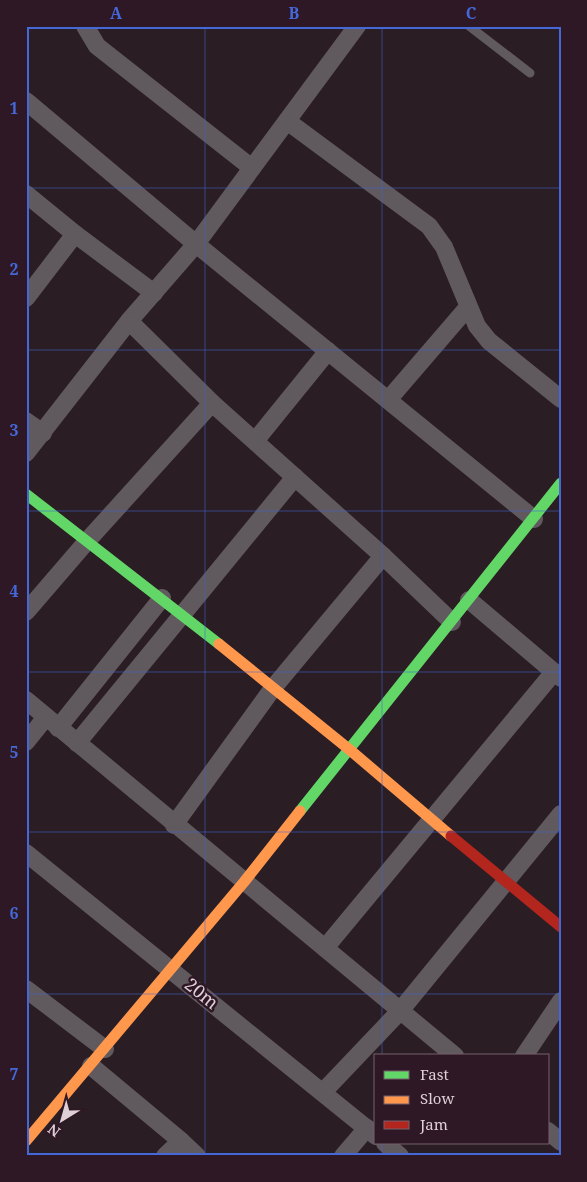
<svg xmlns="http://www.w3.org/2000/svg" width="587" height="1182" font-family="'Noto Serif',serif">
  <rect width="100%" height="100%" fill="#2a1d24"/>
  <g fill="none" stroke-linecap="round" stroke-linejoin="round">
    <polyline stroke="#60595d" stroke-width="9" points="469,26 530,73"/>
    <g stroke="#60595d" stroke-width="18">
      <polyline points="85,26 97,46 252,168"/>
      <polyline points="26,101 196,244 534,519"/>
      <polyline points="287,121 429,226 444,247 477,326 489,341 561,399"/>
      <polyline points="26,194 75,234 154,293"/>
      <polyline points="26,298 75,234"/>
      <polyline points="388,400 468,307"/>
      <polyline points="212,403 383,556"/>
      <polyline points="26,421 43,433"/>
      <polyline points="255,441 328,351"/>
      <polyline points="26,453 129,321 196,244 357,26"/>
      <polyline points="469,600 561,678"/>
      <polyline points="26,612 88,540 212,403 129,321"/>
      <polyline points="26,700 455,1056"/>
      <polyline points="58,728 162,598"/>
      <polyline points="26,742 46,717"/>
      <polyline points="77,743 295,477"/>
      <polyline points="174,825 273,688 383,556 452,622"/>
      <polyline points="26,853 376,1136"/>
      <polyline points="325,948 554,672"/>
      <polyline points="26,989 105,1049"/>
      <polyline points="524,1056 561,1001"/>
      <polyline points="91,1066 181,1141"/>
      <polyline points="323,1092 400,1011 561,814"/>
      <polyline points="548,1131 561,1142"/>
      <polyline points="385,1143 400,1156"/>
      <polyline points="165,1156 181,1141 197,1156"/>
      <polyline points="343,1156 367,1128"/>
    </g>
    <g stroke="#63d668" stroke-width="11">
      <polyline points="26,494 219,644"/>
      <polyline points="300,811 561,483"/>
    </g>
    <g stroke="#ff974d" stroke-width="11">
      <polyline points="219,644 350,750 451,836"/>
      <polyline points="26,1141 244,882 300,811"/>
    </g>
    <polyline stroke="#b3261e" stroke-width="11" points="451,836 561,927"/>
  </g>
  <path fill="none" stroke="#4468d8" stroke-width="1" stroke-opacity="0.55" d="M205,26V1156M382,26V1056M26,188H561M26,350H561M26,511H561M26,672H561M26,832H561M26,994H561M382,1143V1156"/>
  <g text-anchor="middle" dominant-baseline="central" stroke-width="5" stroke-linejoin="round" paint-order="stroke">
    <g font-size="18" fill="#dfcfd7" stroke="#2f1825">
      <text transform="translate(202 993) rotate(39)">20m</text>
    </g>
  </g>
  <rect width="587" height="1182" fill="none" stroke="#2f1825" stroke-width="55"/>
  <rect x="374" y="1054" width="175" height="90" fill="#2f1825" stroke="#75616c"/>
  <rect x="384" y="1071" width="25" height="8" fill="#63d668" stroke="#75616c"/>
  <text x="420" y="1080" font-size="15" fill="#dfcfd7">Fast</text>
  <rect x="384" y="1096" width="25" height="8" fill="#ff974d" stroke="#75616c"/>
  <text x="420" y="1104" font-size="15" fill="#dfcfd7">Slow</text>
  <rect x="384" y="1121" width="25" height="8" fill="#b3261e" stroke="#75616c"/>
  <text x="420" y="1130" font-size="15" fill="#dfcfd7">Jam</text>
  <g transform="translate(62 1120) rotate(217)" stroke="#2f1825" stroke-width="4" paint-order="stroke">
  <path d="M0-4L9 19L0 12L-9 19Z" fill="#dfcfd7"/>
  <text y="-8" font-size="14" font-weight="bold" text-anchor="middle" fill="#dfcfd7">N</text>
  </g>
  <rect x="28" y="28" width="532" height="1126" fill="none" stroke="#4468d8" stroke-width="2"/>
  <g font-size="16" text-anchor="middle" font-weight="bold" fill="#4468d8">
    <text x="116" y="19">A</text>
    <text x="294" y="19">B</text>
    <text x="471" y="19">C</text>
    <text x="14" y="114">1</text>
    <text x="14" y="275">2</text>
    <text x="14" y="436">3</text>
    <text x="14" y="597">4</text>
    <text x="14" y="758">5</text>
    <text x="14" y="919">6</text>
    <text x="14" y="1080">7</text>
  </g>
</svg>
